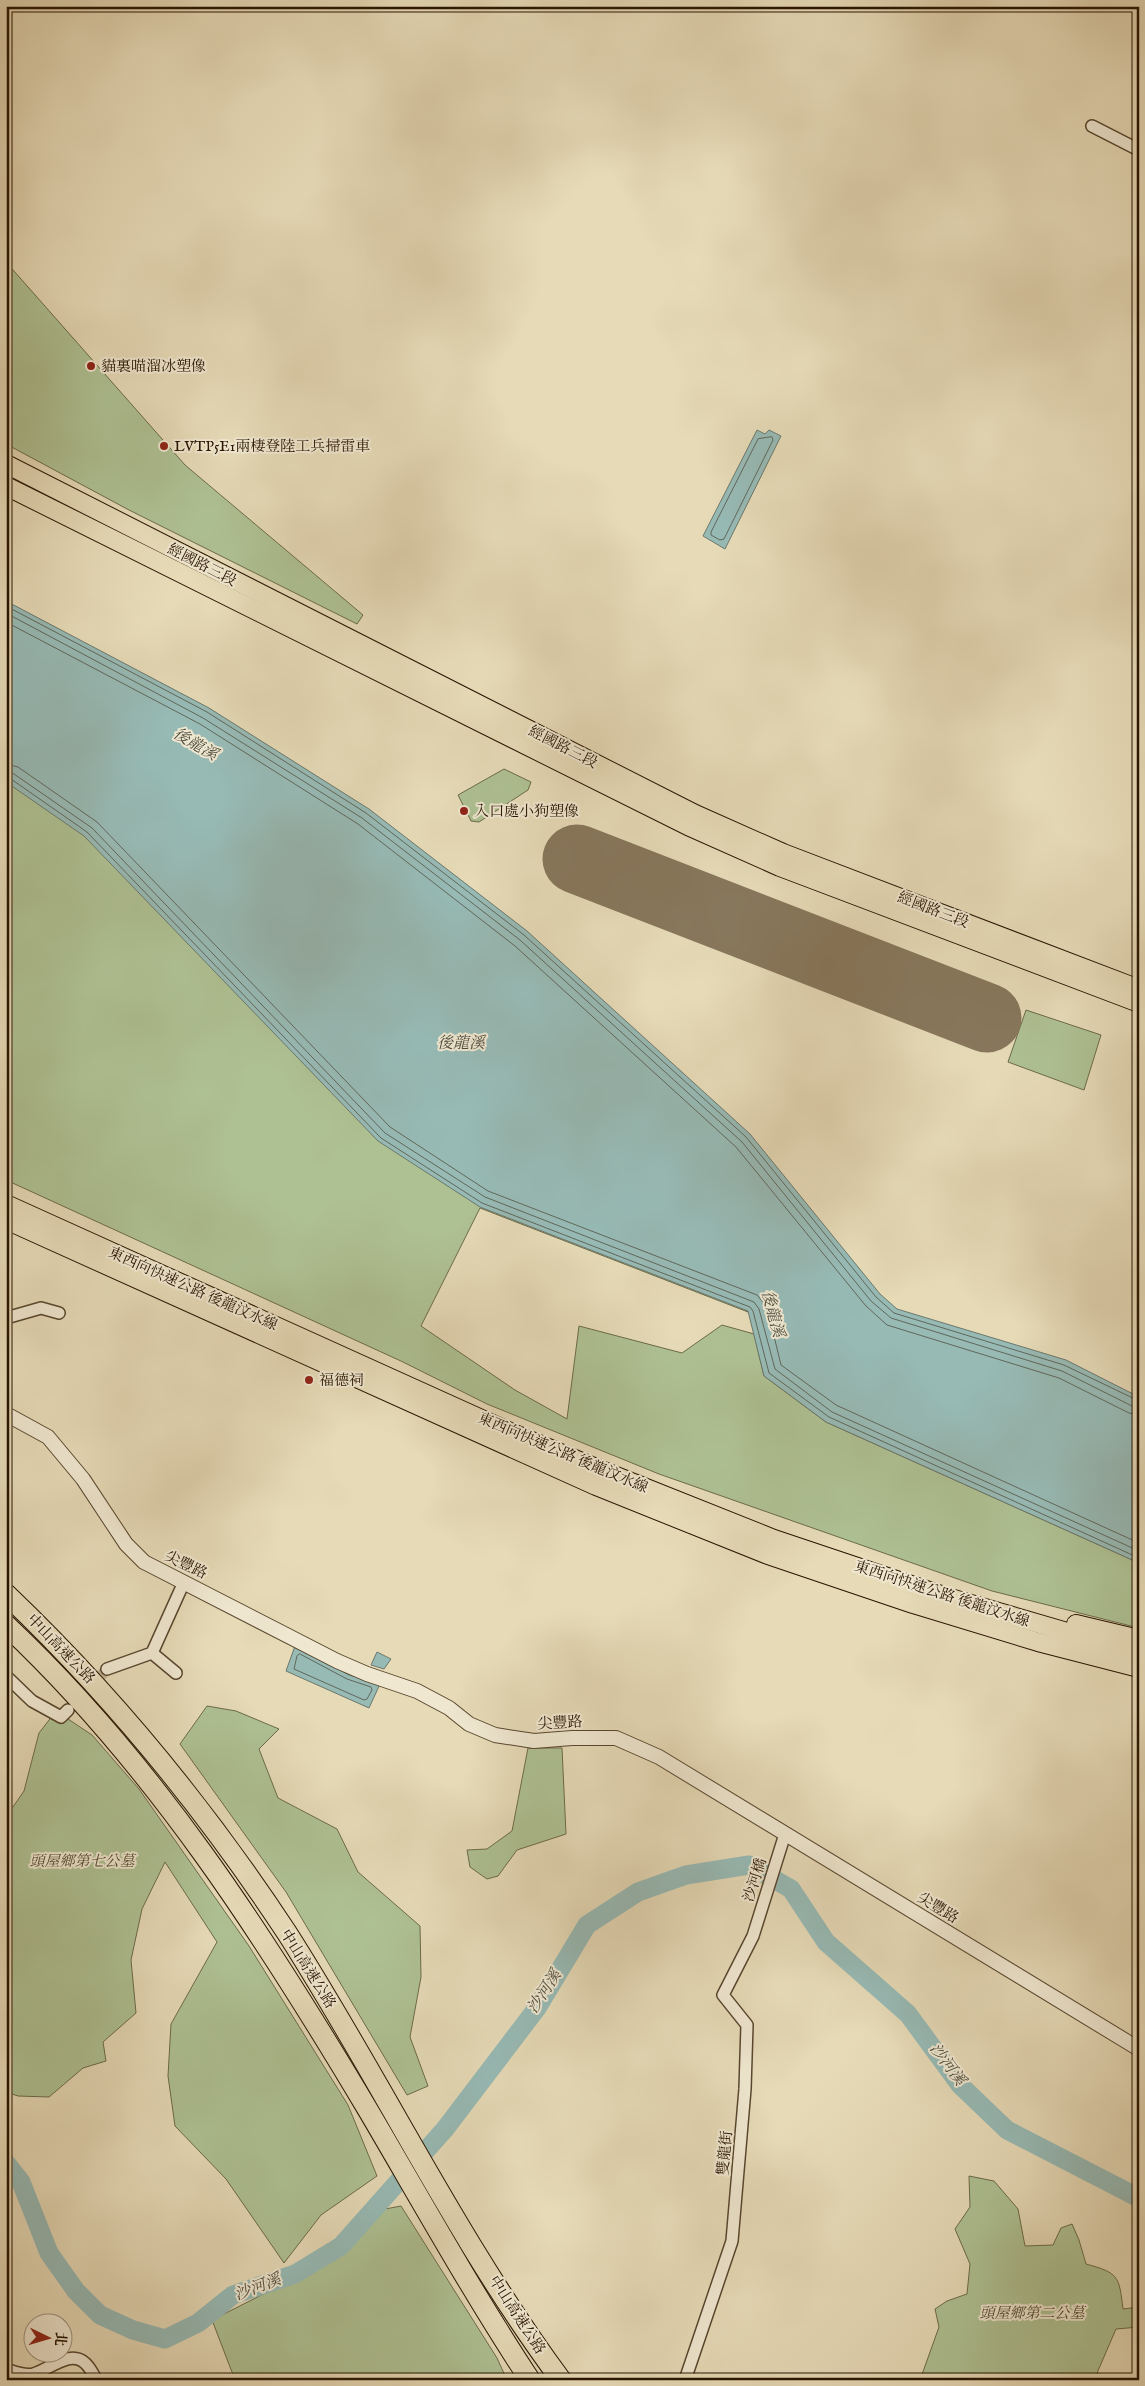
<svg xmlns="http://www.w3.org/2000/svg" width="1145" height="2386" font-family="'IM FELL English','Noto Serif TC',serif">
  <rect width="100%" height="100%" fill="#e6dab7"/>
  <filter id="stains"><feTurbulence type="fractalNoise" baseFrequency=".004" numOctaves="4"/><feColorMatrix values="0 0 0 0 .2 0 0 0 0 .09 0 0 0 0 .02 0 0 0 .5 -.17"/></filter>
  <radialGradient id="worn" r=".72"><stop offset=".6" stop-color="#630" stop-opacity="0"/><stop offset="1" stop-color="#630" stop-opacity=".3"/></radialGradient>
  <g fill="#aec193" stroke="#6b6a4a">
    <polygon points="6,262 185,465 363,615 357,624 129,510 6,444"/>
    <polygon points="6,689 748,1312 480,1208 421,1326 515,1390 567,1419 579,1326 682,1353 722,1325 754,1334 764,1376 826,1422 1139,1563 1139,1628 992,1591 659,1474 487,1404 403,1362 6,1180"/>
    <polygon points="504,769 531,782 528,790 479,822 471,821 458,795"/>
    <polygon points="1026,1010 1101,1035 1084,1090 1008,1062"/>
    <polygon points="207,1706 236,1711 279,1729 259,1749 278,1798 337,1829 358,1872 420,1926 421,1977 410,2037 428,2086 407,2095 286,1892 180,1744"/>
    <polygon points="56,1711 92,1735 139,1789 249,1946 348,2105 377,2176 321,2215 284,2263 226,2179 175,2126 168,2076 171,2024 217,1942 165,1862 142,1909 131,1960 136,2013 103,2042 106,2061 83,2068 49,2097 18,2096 6,2092 6,1817 24,1791 39,1733"/>
    <polygon points="528,1748 562,1748 566,1834 517,1850 498,1876 487,1879 470,1867 467,1850 487,1849 512,1831"/>
    <path d="M969,2176L994,2181L1018,2209L1025,2246L1053,2245L1061,2228L1072,2224L1079,2240L1086,2264C1119,2273 1119,2276 1123,2309L1139,2307V2327L1116,2329L1097,2373L1115,2380H920L939,2327L935,2309L947,2301L967,2294L970,2264L955,2229L970,2207Z"/>
    <polygon points="401,2206 497,2358 507,2380 235,2380 212,2320 333,2259 385,2209"/>
  </g>
  <g fill="#97bab5" stroke="#6b786d">
    <polygon points="757,430 765,434 769,430 781,436 725,549 703,536"/>
    <polygon points="6,601 209,708 369,809 527,931 750,1134 880,1294 897,1309 1066,1360 1139,1397 1139,1563 826,1422 764,1376 748,1311 480,1207 378,1141 84,836 6,782"/>
    <polygon points="295,1646 349,1675 380,1684 369,1708 286,1671"/>
    <polygon points="377,1652 391,1659 384,1669 371,1665"/>
  </g>
  <g fill="none" stroke-linecap="round" stroke-linejoin="round">
    <g stroke="#60675b" stroke-width="1">
      <polygon points="772,437 773,440 724,539 720,540 711,535 711,532 758,439"/>
      <polyline points="6,606 207,712 366,813 524,935 746,1137 876,1297 894,1313 1064,1365 1139,1401"/>
      <polyline points="6,613 203,718 362,818 520,940 742,1142 871,1301 891,1318 1062,1371 1132,1406 1139,1407"/>
      <polyline points="6,622 200,724 358,824 515,946 736,1147 866,1306 887,1325 1059,1378 1129,1413 1139,1415"/>
      <polyline points="6,764 18,767 97,822 390,1127 488,1191 757,1295 767,1307 781,1365 836,1405 1139,1543"/>
      <polyline points="6,772 14,774 92,828 385,1133 485,1197 754,1302 759,1309 775,1369 832,1412 1139,1551"/>
      <polyline points="6,778 11,779 87,832 381,1138 482,1203 750,1307 753,1311 769,1373 829,1417 1139,1558"/>
      <polygon points="300,1654 347,1679 371,1687 372,1690 367,1699 364,1700 294,1669 297,1656"/>
    </g>
    <polyline stroke="#97bab5" stroke-width="19" points="6,2163 21,2182 49,2253 76,2291 100,2315 133,2330 165,2339 198,2323 233,2295 295,2274 341,2246 445,2129 537,2008 587,1925 638,1892 686,1875 749,1865 791,1889 826,1942 908,2014 960,2085 1007,2130 1139,2198"/>
    <polyline stroke="#87775c" stroke-width="69" points="577,859 987,1018"/>
    <polyline stroke="#c0b293" stroke-width="11" stroke-dasharray="11 5.5" stroke-linecap="butt" points="75,1703 107,1669"/>
    <g stroke="#58462e" stroke-width="14">
      <g id="minor">
        <polyline points="1092,126 1139,150"/>
        <polyline points="6,1318 41,1308 59,1313"/>
        <polyline points="152,1653 176,1673"/>
        <polyline points="107,1669 152,1653 184,1582"/>
        <polyline points="6,1676 32,1701 61,1717 68,1710"/>
        <path d="M6,2369C15,2372 24,2376 33,2374C49,2370 70,2349 85,2363C90,2367 93,2375 97,2380"/>
        <polyline points="685,2380 732,2241 745,2089 747,2025 723,1995 753,1936 785,1834"/>
      </g>
    </g>
    <g stroke="#58462e" stroke-width="16">
      <polyline id="tertiary" points="6,1414 48,1437 83,1479 126,1544 144,1562 337,1661 367,1674 417,1691 449,1708 469,1724 495,1735 534,1741 572,1738 616,1738 659,1757 1139,2049"/>
    </g>
    <g stroke="#281401" stroke-width="20">
      <g id="primary">
        <polyline points="6,464 695,814 783,853 1139,989"/>
        <polyline points="6,486 688,826 780,867 1139,1003"/>
      </g>
    </g>
    <g stroke="#281401" stroke-width="20">
      <g id="trunk">
        <polyline points="6,1204 510,1432 601,1470 774,1539 947,1597 1139,1653"/>
        <polyline points="6,1220 596,1486 768,1555 913,1604 1038,1642 1139,1668"/>
        <polyline points="1076,1624 1139,1639"/>
      </g>
    </g>
    <g stroke="#281401" stroke-width="22">
      <g id="motorway">
        <path d="M6,1594C113,1696 206,1810 287,1933C381,2080 457,2240 561,2380"/>
        <path d="M6,1625C154,1764 265,1937 368,2110C421,2200 472,2292 530,2380"/>
      </g>
    </g>
    <use href="#minor" stroke="#efe7d0" stroke-width="11"/>
    <use href="#tertiary" stroke="#efe7d0" stroke-width="14"/>
    <use href="#primary" stroke="#e6dab7" stroke-width="18"/>
    <use href="#trunk" stroke="#e6dab7" stroke-width="18"/>
    <use href="#motorway" stroke="#e6dab7" stroke-width="20"/>
  </g>
  <g fill="#8f2418" stroke="#efe7d0" stroke-width="2">
    <circle cx="91" cy="366" r="5"/>
    <circle cx="164" cy="446" r="5"/>
    <circle cx="464" cy="811" r="5"/>
    <circle cx="309" cy="1380" r="5"/>
  </g>
  <g text-anchor="middle" dominant-baseline="central" stroke-width="4" stroke-linejoin="round" paint-order="stroke">
    <g font-size="15" fill="#281401" stroke="#efe7d0" text-anchor="start">
      <text x="101" y="366">貓裏喵溜冰塑像</text>
      <text x="174" y="446">LVTP5E1兩棲登陸工兵掃雷車</text>
      <text x="474" y="811">入口處小狗塑像</text>
      <text x="319" y="1380">福德祠</text>
    </g>
    <g font-size="15" fill="#281401" stroke="#efe7d0">
      <text transform="translate(202 565) rotate(27)">經國路三段</text>
      <text transform="translate(563 747) rotate(27)">經國路三段</text>
      <text transform="translate(933 910) rotate(21)">經國路三段</text>
      <text transform="translate(193 1289) rotate(24)">東西向快速公路 後龍汶水線</text>
      <text transform="translate(563 1453) rotate(23)">東西向快速公路 後龍汶水線</text>
      <text transform="translate(186 1565) rotate(26)">尖豐路</text>
      <text transform="translate(942 1594) rotate(18)">東西向快速公路 後龍汶水線</text>
      <text transform="translate(61 1649) rotate(46)">中山高速公路</text>
      <text transform="translate(560 1723) rotate(-3)">尖豐路</text>
      <text transform="translate(755 1880) rotate(-72)">沙河橋</text>
      <text transform="translate(938 1908) rotate(31)">尖豐路</text>
      <text transform="translate(308 1969) rotate(58)">中山高速公路</text>
      <text transform="translate(725 2153) rotate(-85)">雙龍街</text>
      <text transform="translate(517 2315) rotate(57)">中山高速公路</text>
    </g>
    <g font-size="15" font-style="italic" fill="#50482d" stroke="#efe7d0">
      <text x="82" y="1861">頭屋鄉第七公墓</text>
      <text x="1032" y="2313">頭屋鄉第二公墓</text>
    </g>
    <g font-size="16" font-style="italic" fill="#4f4e40" stroke="#efe7d0">
      <text transform="translate(195 745) rotate(30)">後龍溪</text>
      <text x="461" y="1044">後龍溪</text>
      <text transform="translate(772 1314) rotate(75)">後龍溪</text>
      <text transform="translate(545 1992) rotate(-57)">沙河溪</text>
      <text transform="translate(947 2065) rotate(53)">沙河溪</text>
      <text transform="translate(258 2288) rotate(-21)">沙河溪</text>
    </g>
  </g>
  <rect width="1145" height="2386" fill="none" stroke="#e6dab7" stroke-width="25"/>
  <rect x="8" y="8" width="1130" height="2371" fill="none" stroke="#281401" stroke-width="2.5"/>
  <rect x="12" y="12" width="1120" height="2361" fill="none" stroke="#281401"/>
  <g transform="translate(48 2338) rotate(95)"><circle r="24" fill="#efe7d0" stroke="#9f937d"/>
  <path d="M0-4L9 19L0 12L-9 19Z" fill="#8f2418"/>
  <text y="-8" font-size="14" font-weight="bold" text-anchor="middle" fill="#281401">北</text>
  </g>
  <rect width="100%" height="100%" filter="url(#stains)"/>
  <rect width="100%" height="100%" fill="url(#worn)"/>
</svg>
